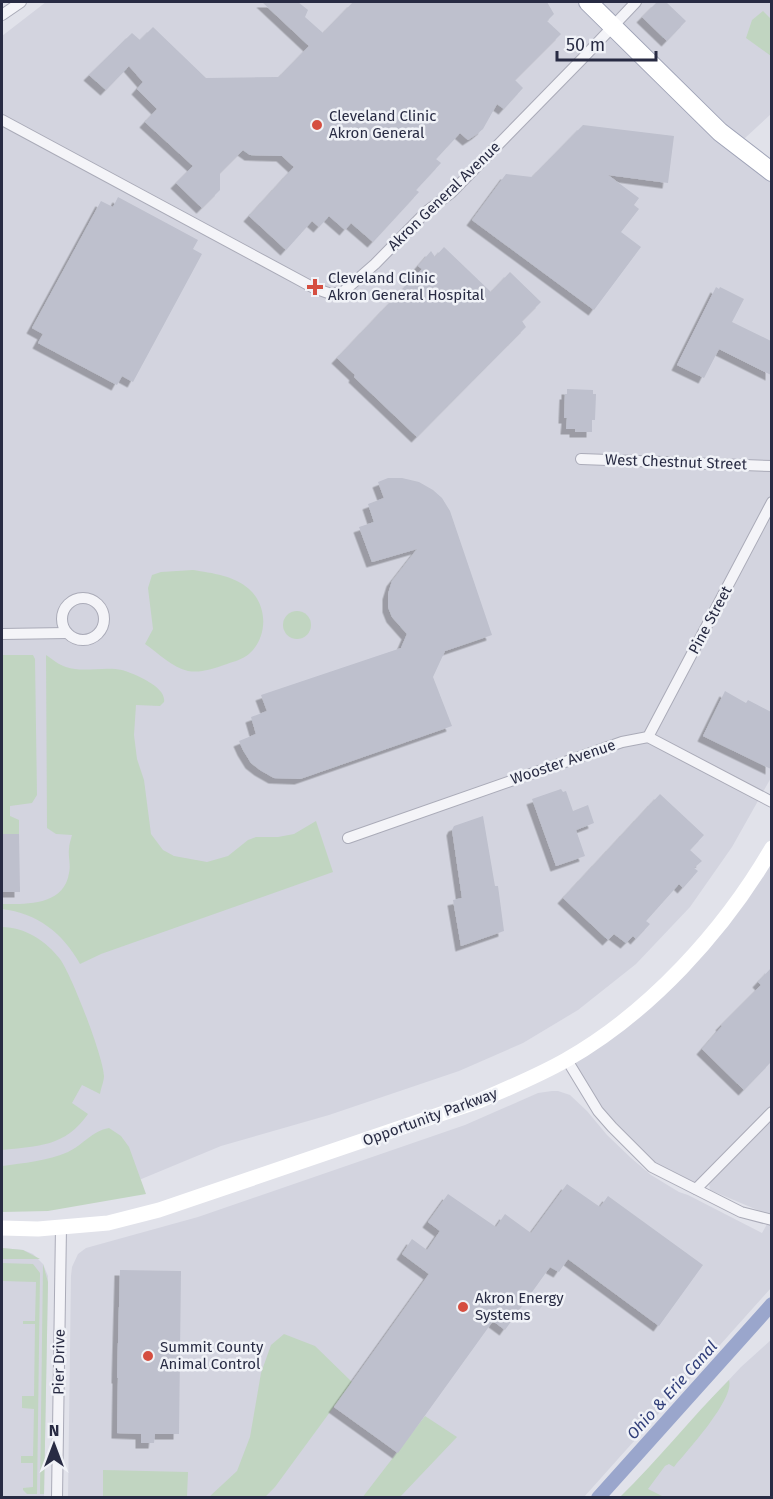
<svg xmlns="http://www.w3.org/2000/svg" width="773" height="1499" font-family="'Fira Sans',sans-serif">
  <defs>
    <filter id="shadow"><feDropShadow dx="-5.5" dy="5.5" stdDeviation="0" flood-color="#0004"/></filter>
  </defs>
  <rect width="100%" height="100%" fill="#e1e2ea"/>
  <g fill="#d3d4df">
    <polygon points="46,2 771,2 771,114 732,150 771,173 772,776 732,847 690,907 636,964 578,1010 523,1043 459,1071 329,1115 221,1146 110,1192 2,1203 2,36"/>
    <polygon points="772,856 772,1216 710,1190 709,1183 695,1184 664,1171 624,1136 604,1113 573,1061 648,1006"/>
    <polygon points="552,1091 558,1091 570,1095 587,1111 607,1135 631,1158 651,1175 679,1192 688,1195 762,1233 771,1217 771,1288 584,1497 68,1498 71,1276 72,1267 78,1254 86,1248 198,1217 465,1125 538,1093"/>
    <polygon points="2,1248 23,1250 33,1254 43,1264 48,1276 44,1497 2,1498"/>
    <polygon points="771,1340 771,1497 620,1498 668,1448 712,1398 741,1367"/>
  </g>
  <g fill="#c1d5c1">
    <polygon points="763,11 771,19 771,56 746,38 752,20"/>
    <path d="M193,570C212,573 235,576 249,589C268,606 268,637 249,654C242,660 232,662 224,665C212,669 201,673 188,671C173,668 158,653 145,644L153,629L148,588L152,575L161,572Z"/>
    <circle cx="297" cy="625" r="14"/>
    <polygon points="2,655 33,655 35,659 37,795 32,803 10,806 10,816 19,820 19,834 2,834"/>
    <path d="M46,655C52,659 59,665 66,667C83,673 104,666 122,670C135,674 167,687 164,702L160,706L136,705L134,735L137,759L144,780L151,834L163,850L174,856L207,862L228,856L248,840L256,837H278L294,834L316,821L333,872L101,954L80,964C63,933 37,913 2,909V904C26,904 64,906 69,873C71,865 68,857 69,849C69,844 71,839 72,835L56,834L47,828Z"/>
    <path d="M2,927C25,927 46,941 60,959C72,976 103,1056 104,1076C104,1081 101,1088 100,1094L82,1085L72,1103L88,1114C65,1147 38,1146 2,1150Z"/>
    <path d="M109,1128L121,1136L129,1147L146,1194L48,1211L2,1212V1166C23,1163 48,1161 68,1152C83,1145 92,1131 109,1128Z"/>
    <polygon points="2,1248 23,1250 40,1259 2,1259"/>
    <polygon points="2,1263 33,1264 40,1273 37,1494 27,1494 23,1490 23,1488 33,1487 33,1463 21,1463 21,1456 33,1456 34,1409 22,1408 22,1396 34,1396 35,1324 23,1324 23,1321 35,1321 36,1282 2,1281"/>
    <polygon points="43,1264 48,1282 44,1494 40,1494"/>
    <polygon points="284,1334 315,1346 352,1382 275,1487 265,1497 209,1497 237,1471 250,1437 261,1373 271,1345"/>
    <path d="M729,1380C735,1399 687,1451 674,1467L669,1464L665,1466L648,1489L664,1497H620C658,1460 691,1418 729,1380Z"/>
    <polygon points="425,1416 457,1437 400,1497 362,1498"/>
    <polygon points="103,1470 188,1472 187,1497 103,1497"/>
  </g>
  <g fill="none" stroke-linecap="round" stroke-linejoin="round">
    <polyline stroke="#9aa6cc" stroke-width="14" points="598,1498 772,1304"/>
  </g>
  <g fill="#bec0cd" filter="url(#shadow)">
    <polygon points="262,2 298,2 308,10 305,17 323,33 353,2 547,2 554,14 547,21 561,34 515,80 523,88 504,109 497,104 483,129 477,134 468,140 460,133 436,159 441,163 416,190 419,192 373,242 351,223 345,230 329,216 319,227 312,221 286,250 249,216 294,167 282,156 250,155 243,150 220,173 220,190 202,208 176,183 193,166 145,122 157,109 137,89 143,82 129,66 106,90 89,75 132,33 140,40 153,27 206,78 279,77 309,46"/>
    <polygon points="657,2 666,2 686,21 667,41 642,17"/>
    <polygon points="583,125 674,136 668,183 608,175 639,198 634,205 639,209 621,232 641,247 594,310 472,220 506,174 532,177"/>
    <polygon points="118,197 198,240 193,249 202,254 133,382 122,376 117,385 38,343 43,334 32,328 101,201 113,207"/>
    <polygon points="444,247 491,292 510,272 541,302 522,321 526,327 417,437 354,377 355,375 337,358 422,269 418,266 431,251 435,257"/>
    <polygon points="716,287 719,289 720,287 744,299 732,322 771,341 771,375 719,349 704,378 677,365"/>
    <polygon points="567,389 593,390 593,394 596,394 595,420 592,420 592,432 575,432 575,429 566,429 567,418 564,418 565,394 567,394"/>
    <polygon points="388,478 402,478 419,482 433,490 442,498 450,511 492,635 445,651 433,677 452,726 300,779 274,778 260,770 251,763 243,750 239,741 256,734 251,717 267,711 261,695 401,648 407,634 392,617 388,607 388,594 392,581 417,549 372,562 359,527 374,522 368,504 384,498 378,482"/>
    <polygon points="725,691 746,703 748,700 771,712 771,769 703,736"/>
    <polygon points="561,789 563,792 566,791 573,811 588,805 594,823 576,830 585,856 556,866 532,799"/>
    <polygon points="660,794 704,835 690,850 702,861 694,868 698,871 683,888 679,884 646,921 650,924 636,939 633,936 626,943 614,934 608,940 563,898"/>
    <polygon points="483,816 495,886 498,886 504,931 461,946 453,900 462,898 452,830 454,826"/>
    <polygon points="2,834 19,834 20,892 2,892"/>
    <polygon points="771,968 771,1062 744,1090 702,1049 722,1026 721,1025 761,985 758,982"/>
    <polygon points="567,1184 600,1207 608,1196 703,1265 659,1326 568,1259 559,1272 550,1267 505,1330 493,1321 398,1453 334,1407 429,1274 402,1254 412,1239 427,1250 440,1231 428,1222 448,1194 496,1227 505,1214 531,1233"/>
    <polygon points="120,1270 181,1271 179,1434 155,1434 154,1443 141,1443 141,1434 117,1433 118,1378 117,1378"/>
  </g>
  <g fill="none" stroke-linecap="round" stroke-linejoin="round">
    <g stroke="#aaabb8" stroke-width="12">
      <g id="street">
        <polyline points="2,15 21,2"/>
        <polyline points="2,120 314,288 331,294 344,291 375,264 427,211 451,193 582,59 636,2"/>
        <polyline points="581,459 772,466"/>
        <circle cx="83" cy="619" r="21"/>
        <polyline points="2,634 67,633"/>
        <polyline points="648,737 772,502"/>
        <polyline points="348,838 622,742 648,737 772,802"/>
        <polyline points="567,1060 598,1111 612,1127 652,1167 741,1212 772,1220"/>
        <polyline points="696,1189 772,1112"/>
        <polyline points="57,1498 61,1227"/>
      </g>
    </g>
    <g stroke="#9fa3b7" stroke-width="20">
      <polyline id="primary" points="588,2 720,132 772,172"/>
    </g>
    <use href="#street" stroke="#f4f4f8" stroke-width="10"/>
    <path stroke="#fff" stroke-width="15" d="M2,1228L38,1229L108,1223L159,1210L479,1101C508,1088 538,1076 566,1060C649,1013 724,931 772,848"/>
    <use href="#primary" stroke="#fff" stroke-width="18"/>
  </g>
  <g fill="#d54e40" stroke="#f0f2f7" stroke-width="2">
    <circle cx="317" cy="125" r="6"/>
    <path d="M312 278h6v6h6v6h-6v6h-6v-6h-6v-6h6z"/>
    <circle cx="463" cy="1307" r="6"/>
    <circle cx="148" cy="1356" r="6"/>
  </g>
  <g text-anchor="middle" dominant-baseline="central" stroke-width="5" stroke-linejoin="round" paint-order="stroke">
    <g font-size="15" fill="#282b43" stroke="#f0f2f7" text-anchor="start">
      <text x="329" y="116">Cleveland Clinic<tspan x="329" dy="17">Akron General</tspan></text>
      <text x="328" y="278">Cleveland Clinic<tspan x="328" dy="17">Akron General Hospital</tspan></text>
      <text x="475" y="1298">Akron Energy<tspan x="475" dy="17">Systems</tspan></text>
      <text x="160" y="1347">Summit County<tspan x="160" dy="17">Animal Control</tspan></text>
    </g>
    <g font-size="15" fill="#282b43" stroke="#f0f2f7">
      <text transform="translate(444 196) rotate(-44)">Akron General Avenue</text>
      <text transform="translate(676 462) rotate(2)">West Chestnut Street</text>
      <text transform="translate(710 620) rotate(-62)">Pine Street</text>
      <text transform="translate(563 762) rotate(-19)">Wooster Avenue</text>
      <text transform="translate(430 1117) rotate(-20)">Opportunity Parkway</text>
      <text transform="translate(59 1362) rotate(-89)">Pier Drive</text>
    </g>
    <g font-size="16" font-style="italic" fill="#303e79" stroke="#f0f2f7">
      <text transform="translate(672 1390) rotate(-48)">Ohio &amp; Erie Canal</text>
    </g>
  </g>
  <rect width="773" height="1499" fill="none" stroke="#282b43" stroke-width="6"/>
  <g transform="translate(54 1445)" stroke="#f0f2f7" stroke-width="4.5" paint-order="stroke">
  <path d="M0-4.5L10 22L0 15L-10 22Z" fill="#282b43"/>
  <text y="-9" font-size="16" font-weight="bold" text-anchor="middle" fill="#282b43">N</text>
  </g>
  <path d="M557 51v9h99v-9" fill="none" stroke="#282b43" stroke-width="3"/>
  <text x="566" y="51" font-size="18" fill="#282b43" stroke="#f0f2f7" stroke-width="4.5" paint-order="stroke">50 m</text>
</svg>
